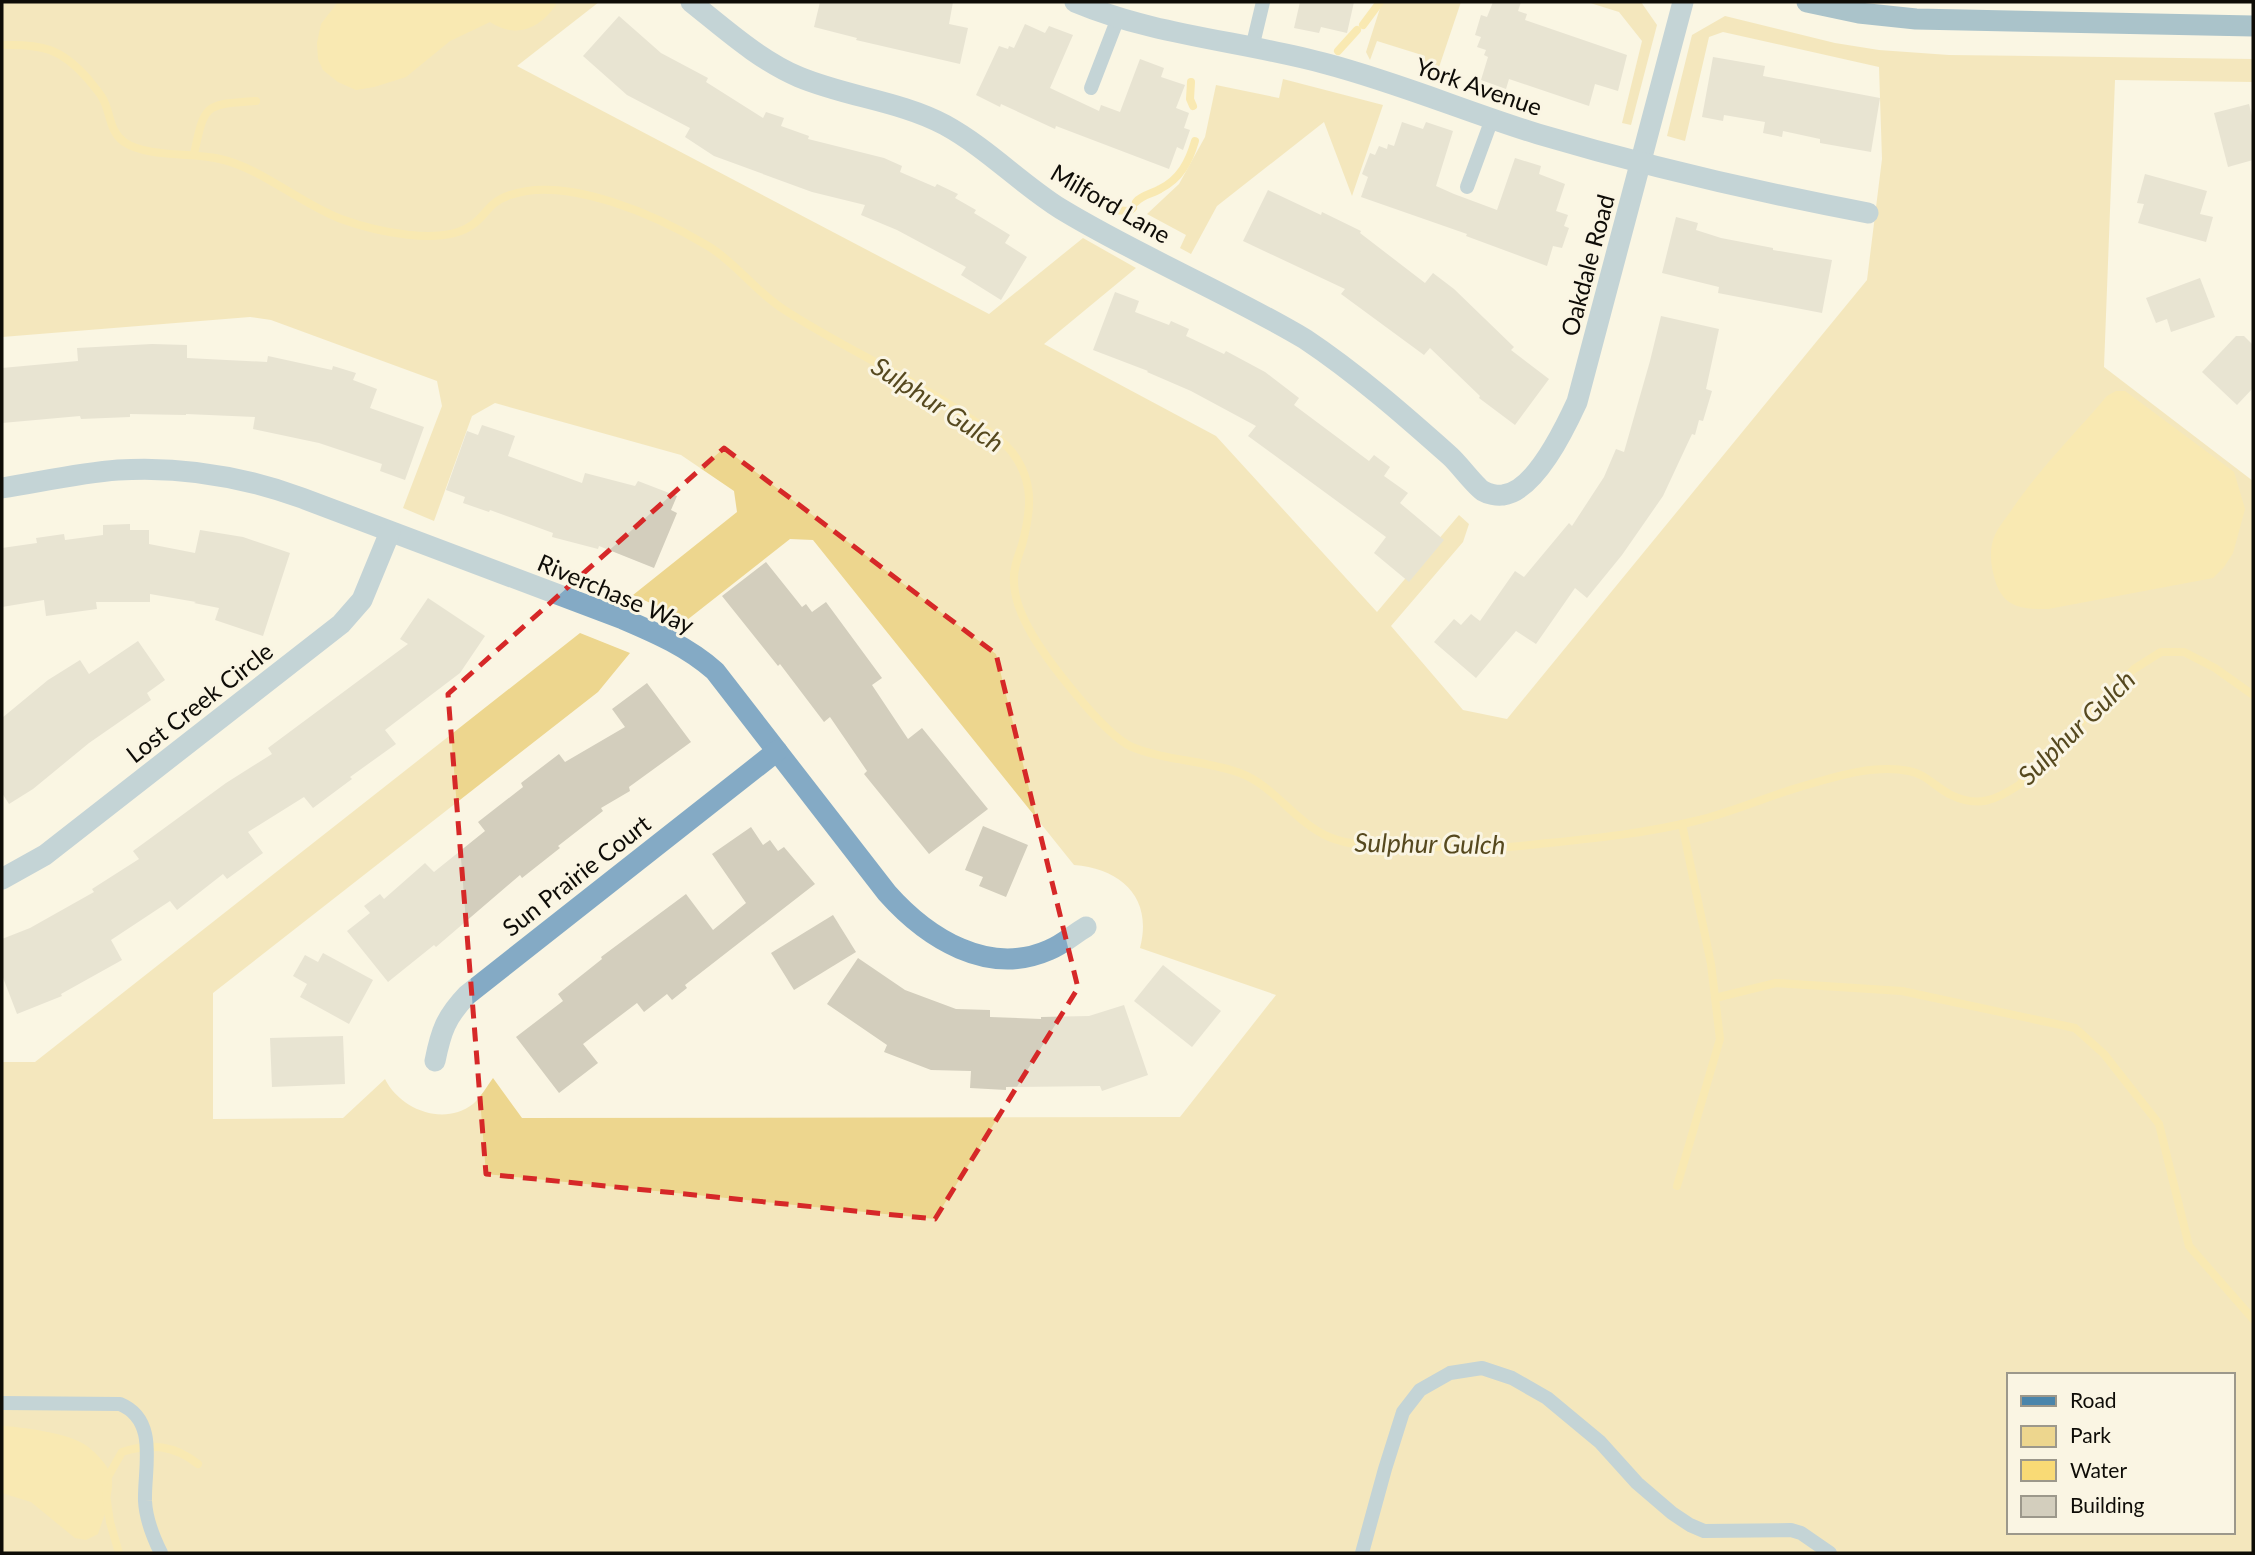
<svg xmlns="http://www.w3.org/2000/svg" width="2255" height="1555" font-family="Lato,sans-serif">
  <rect width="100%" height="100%" fill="#faf5e3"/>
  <g fill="#edd68e" fill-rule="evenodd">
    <path d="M2,2H599L517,66L989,314L1083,238L1136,268L1044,344L1216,436L1377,612L1459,515L1469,524L1463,542L1391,626L1463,710L1507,719L1867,280L1882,159L1879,67L1723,32L1709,37L1685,141L1667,136L1692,35L1725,16L1835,43L1879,50L1949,55L2253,59V82L2115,80L2104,367L2253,481V1553H2V1062H35L580,633L630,653L598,692L213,993V1119L343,1118L385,1079C400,1109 443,1127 473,1104C481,1097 487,1086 493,1078L522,1118L1180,1117L1276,995L1140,948C1153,898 1122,869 1074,865L813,540L790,539L687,620L633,595L737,512L734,491L681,455L495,403L472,416L434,521L403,508L442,406L437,381L271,320L250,317L2,337ZM2008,1375H2232V1532H2008Z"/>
    <polygon points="1382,2 1461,2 1435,79 1420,74 1425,56 1377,41 1370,60 1366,52"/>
    <polygon points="1587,2 1641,2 1657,25 1631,125 1622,123 1642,41 1619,12"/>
    <polygon points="1283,79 1383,105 1352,196 1324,122 1217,206 1191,254 1180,248 1186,235 1147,214 1179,184 1205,137 1216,85 1279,98"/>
  </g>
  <g fill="#f9da75">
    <path d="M338,2H555L556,5C539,29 516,39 490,22L450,41L406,77L374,87L356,90L338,82L323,70L318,59L317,43L321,24Z"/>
    <path d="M2116,391H2125L2234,472L2245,509L2233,553L2224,567L2213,578L2048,609C2025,609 2005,609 1996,583C1991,567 1988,551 1995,535C1999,526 2007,517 2013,508C2040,468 2076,433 2107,396Z"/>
    <path d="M2,1426C22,1427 65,1433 82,1443C93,1449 112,1468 112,1481C113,1498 103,1517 98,1534L86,1540L75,1538L31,1502L2,1493Z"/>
  </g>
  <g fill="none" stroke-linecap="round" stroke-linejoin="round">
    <g stroke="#f9da75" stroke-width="8">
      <polyline points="1363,25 1380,2"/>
      <path d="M2,45C42,44 61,48 88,79C91,83 101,94 103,99C111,114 109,131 124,142C148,158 191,152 220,159C261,168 301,204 341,219C374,231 442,247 472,225C487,215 487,203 510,195C567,175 658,216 708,246C735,262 755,291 783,309C841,347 906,375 964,414C980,426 999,436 1012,452C1035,482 1031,511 1022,545C1018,557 1013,569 1014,581C1014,596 1021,614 1028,627C1043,656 1104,735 1132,747C1166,761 1205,760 1240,773C1275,786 1294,822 1329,837C1355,848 1386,845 1414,846C1438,847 1463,849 1488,848C1508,848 1529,845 1549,843C1598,838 1647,833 1695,821C1731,813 1765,797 1800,787C1834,777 1873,764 1909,771C1926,774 1935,787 1951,795C1978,808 1996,800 2019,785L2134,669L2161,652H2184L2215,668L2253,695"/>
      <polyline points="1338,51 1357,30"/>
      <polyline points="1191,82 1190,99 1193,106"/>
      <path d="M194,154C205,102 205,105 256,101"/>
      <path d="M1136,202C1142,195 1152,194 1160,189C1180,179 1189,162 1195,141"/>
      <polyline points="1112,210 1129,211 1133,208"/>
      <polyline points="1715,998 1776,983 1902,991 2075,1028 2104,1054 2159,1124 2189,1246 2253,1319"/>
      <polyline points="1677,1186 1720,1039 1711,964 1682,824"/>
      <path d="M105,1482L122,1452C151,1443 174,1445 198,1464"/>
      <polyline points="106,1495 110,1522 119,1553"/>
    </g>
  </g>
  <g fill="#d3cebd">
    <polygon points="820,2 953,2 949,24 968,28 960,64 856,40 857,38 814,27"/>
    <polygon points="1300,2 1354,2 1347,33 1321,27 1319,33 1294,28"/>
    <polygon points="1493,2 1521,2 1518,11 1527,14 1525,20 1627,55 1618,91 1595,84 1589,106 1509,79 1506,89 1481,80 1488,57 1484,55 1486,50 1477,47 1481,37 1475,35 1481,15 1487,17"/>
    <polygon points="619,16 661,53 708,78 706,82 763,118 766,112 784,118 781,126 809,136 808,139 884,158 902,166 900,172 935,187 937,184 958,194 955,198 976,210 974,213 1010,235 1005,243 1027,257 1001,300 961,275 966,267 897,230 861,215 865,205 812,192 714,156 685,137 690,128 627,95 583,56"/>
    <polygon points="1025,24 1045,33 1049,26 1073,35 1050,88 1099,111 1101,105 1120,112 1140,59 1164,68 1161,77 1185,85 1176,108 1189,113 1184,128 1190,130 1183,150 1177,147 1169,169 1056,126 1055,129 1001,104 1000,107 976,95 999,46 1008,49 1009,46 1014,48"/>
    <polygon points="1713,57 1765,66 1763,76 1880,98 1871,152 1820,143 1820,139 1783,131 1782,137 1763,133 1765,122 1724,115 1723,121 1702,117"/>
    <polygon points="2249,104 2253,120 2253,160 2228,167 2214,113"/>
    <polygon points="1402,122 1423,129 1426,122 1453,131 1436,186 1454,194 1497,210 1515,158 1541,166 1539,174 1565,184 1556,211 1568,215 1564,226 1569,228 1562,248 1553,246 1547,266 1466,236 1467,234 1361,197 1368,177 1362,174 1370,153 1375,155 1379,146 1387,149 1388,144 1394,146"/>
    <polygon points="2145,174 2207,191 2200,214 2213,217 2206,242 2138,223 2144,204 2137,203"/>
    <polygon points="1268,190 1321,215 1322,212 1361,231 1360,233 1425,283 1433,273 1454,289 1514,347 1511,350 1549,379 1515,425 1479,398 1480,396 1430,348 1424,355 1341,294 1345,289 1243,241"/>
    <polygon points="1676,217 1698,223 1696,230 1721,238 1773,248 1773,250 1832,260 1822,313 1718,293 1719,287 1662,273"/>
    <polygon points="2200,278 2215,317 2171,332 2167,319 2156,323 2146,298"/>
    <polygon points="1115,292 1139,301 1135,312 1169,325 1171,321 1189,329 1186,336 1224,354 1226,351 1265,372 1299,398 1294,405 1369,461 1374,455 1390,467 1384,476 1408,493 1400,503 1444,540 1409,582 1374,553 1386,537 1248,436 1256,426 1191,391 1147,372 1148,371 1093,350"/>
    <polygon points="1661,316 1719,329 1706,389 1712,391 1703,421 1699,420 1695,435 1692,434 1663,496 1622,555 1587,598 1575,588 1536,644 1516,631 1476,678 1434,642 1454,619 1461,625 1471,614 1480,621 1515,571 1524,577 1569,523 1572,526 1604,477 1616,449 1624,452 1650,361"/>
    <polygon points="2236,336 2244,336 2253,345 2253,388 2237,405 2202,372"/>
    <polygon points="152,344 187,345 187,358 267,362 268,356 332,370 333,366 356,373 353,380 377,389 370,408 424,427 405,480 380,471 382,464 319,443 253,429 255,417 186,414 186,415 130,414 130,417 81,419 80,416 2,423 2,368 78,361 77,348"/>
    <polygon points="482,425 515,436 508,456 582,483 585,473 635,486 638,481 677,496 671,510 677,513 654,568 599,546 598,549 552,537 553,533 490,510 489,512 463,503 465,497 446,490 467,431 478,435"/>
    <polygon points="130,524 130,530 149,530 149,544 195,553 200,530 243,537 290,553 263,636 215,620 219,608 194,603 196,602 150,594 150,602 96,602 97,609 46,616 44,600 2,607 2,548 37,543 36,538 64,534 65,540 103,535 103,525"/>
    <polygon points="766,562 802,607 806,604 812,612 826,602 882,678 872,685 908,739 922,728 988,809 929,854 864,774 867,771 830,717 824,722 780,664 778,666 722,596"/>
    <polygon points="428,598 485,636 460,673 385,730 396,744 350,777 352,779 313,808 304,797 248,832 263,853 227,879 223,874 177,910 170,901 111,940 122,960 61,994 62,996 17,1014 2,975 2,939 30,928 94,892 92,889 139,859 133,851 226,783 272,754 268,748 408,644 400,639"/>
    <polygon points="138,641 165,680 147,693 151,700 89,743 33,789 9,804 2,793 2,718 48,680 80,660 89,674"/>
    <polygon points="647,683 691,742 629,787 630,791 601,808 603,811 558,846 560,848 522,878 520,875 436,947 434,945 388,982 347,931 370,913 364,906 380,894 384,899 425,863 434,872 485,831 478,822 523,787 521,783 559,754 565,762 625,727 612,709"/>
    <polygon points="983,826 1028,845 1006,897 979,886 983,877 965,870"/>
    <polygon points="751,827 763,845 770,840 778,851 784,847 815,884 685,985 687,988 672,1000 667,994 644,1012 637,1003 583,1044 598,1063 559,1093 516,1037 563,1001 558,994 602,959 601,957 686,894 713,930 746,903 712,854"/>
    <polygon points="833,915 856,952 794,990 771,953"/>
    <polygon points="323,953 373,980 349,1024 300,997 307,984 293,976 305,955 318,962"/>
    <polygon points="858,958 905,990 956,1009 990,1010 990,1017 1041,1019 1041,1017 1089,1016 1124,1005 1148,1075 1102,1091 1100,1086 1006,1087 1006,1090 970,1088 971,1071 931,1070 884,1052 887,1045 827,1004"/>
    <polygon points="1163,965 1221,1011 1192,1047 1134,1001"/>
    <polygon points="343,1036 345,1084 272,1087 270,1038"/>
  </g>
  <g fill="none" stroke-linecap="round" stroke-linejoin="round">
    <g stroke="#84aac5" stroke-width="14">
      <polyline points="1252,48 1263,2"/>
      <polyline points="1091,88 1118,18"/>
      <polyline points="1467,187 1492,119"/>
      <path d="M2,1403L120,1404C159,1420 144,1468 145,1501C146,1520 153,1537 161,1553"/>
      <polyline points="1362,1553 1385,1469 1403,1412 1420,1390 1450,1373 1482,1368 1512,1378 1547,1398 1600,1442 1637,1483 1672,1513 1690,1525 1704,1531 1791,1530 1801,1533 1830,1553"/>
    </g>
    <g stroke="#84aac5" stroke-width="21">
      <path d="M691,2C725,29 759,60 799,77C847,97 900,101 945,125C987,148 1021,184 1061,209C1140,257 1226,292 1305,339C1356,373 1404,415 1450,456C1459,464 1475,486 1483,491C1488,494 1497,496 1503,495C1535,491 1565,428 1577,402L1683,2"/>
      <path d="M1075,2C1156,36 1243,41 1327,64C1399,83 1467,112 1538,134C1646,166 1757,192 1868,213"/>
      <path d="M2,488C40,482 79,473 118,470C180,466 244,477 302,498L623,619C656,633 688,647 715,671L887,893C927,938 988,977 1049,950C1062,945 1074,934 1086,927"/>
      <polyline points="2,879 45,855 341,624 362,600 390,532"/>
      <path d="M435,1061C441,1031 446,1017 467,995L777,751"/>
    </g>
    <polyline stroke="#4a85ab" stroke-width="21" points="1807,2 1859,13 1916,19 2253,26"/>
  </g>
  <path d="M0 0H2255V1555H0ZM724,448L996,654L1078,988L935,1219L486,1174L448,694Z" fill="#faf5e3" fill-opacity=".55" fill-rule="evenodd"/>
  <path fill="none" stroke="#d62828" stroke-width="5" stroke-dasharray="14 9" stroke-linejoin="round" d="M724,448L996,654L1078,988L935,1219L486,1174L448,694Z"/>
  <g text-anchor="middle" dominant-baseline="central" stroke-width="6" stroke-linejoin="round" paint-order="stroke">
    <g font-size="24" fill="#0e0c07" stroke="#faf5e3">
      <text transform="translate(1479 86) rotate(19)">York Avenue</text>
      <text transform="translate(1111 203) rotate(30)">Milford Lane</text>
      <text transform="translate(1587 265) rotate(-75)">Oakdale Road</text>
      <text transform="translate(616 593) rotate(23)">Riverchase Way</text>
      <text transform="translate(199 702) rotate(-38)">Lost Creek Circle</text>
      <text transform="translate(576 875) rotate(-38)">Sun Prairie Court</text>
    </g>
    <g font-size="26" font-style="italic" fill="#56491f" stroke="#faf5e3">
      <text transform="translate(938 404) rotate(33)">Sulphur Gulch</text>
      <text transform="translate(2076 727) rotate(-44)">Sulphur Gulch</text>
      <text transform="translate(1430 843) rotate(1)">Sulphur Gulch</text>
    </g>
  </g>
  <rect width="2255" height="1555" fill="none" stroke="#0e0c07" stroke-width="7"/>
  <rect x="2007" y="1373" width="228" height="161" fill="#faf5e3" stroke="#9c988b" stroke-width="2"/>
  <rect x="2021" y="1396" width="35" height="10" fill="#4a85ab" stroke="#9c988b" stroke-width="2"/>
  <text x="2070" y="1408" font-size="21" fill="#0e0c07">Road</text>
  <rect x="2021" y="1426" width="35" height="21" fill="#edd68e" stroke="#9c988b" stroke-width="2"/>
  <text x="2070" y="1443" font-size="21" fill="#0e0c07">Park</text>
  <rect x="2021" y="1460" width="35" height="21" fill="#f9da75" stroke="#9c988b" stroke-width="2"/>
  <text x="2070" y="1478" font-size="21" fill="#0e0c07">Water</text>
  <rect x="2021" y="1496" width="35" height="21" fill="#d3cebd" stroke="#9c988b" stroke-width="2"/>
  <text x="2070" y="1513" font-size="21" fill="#0e0c07">Building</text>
</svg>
